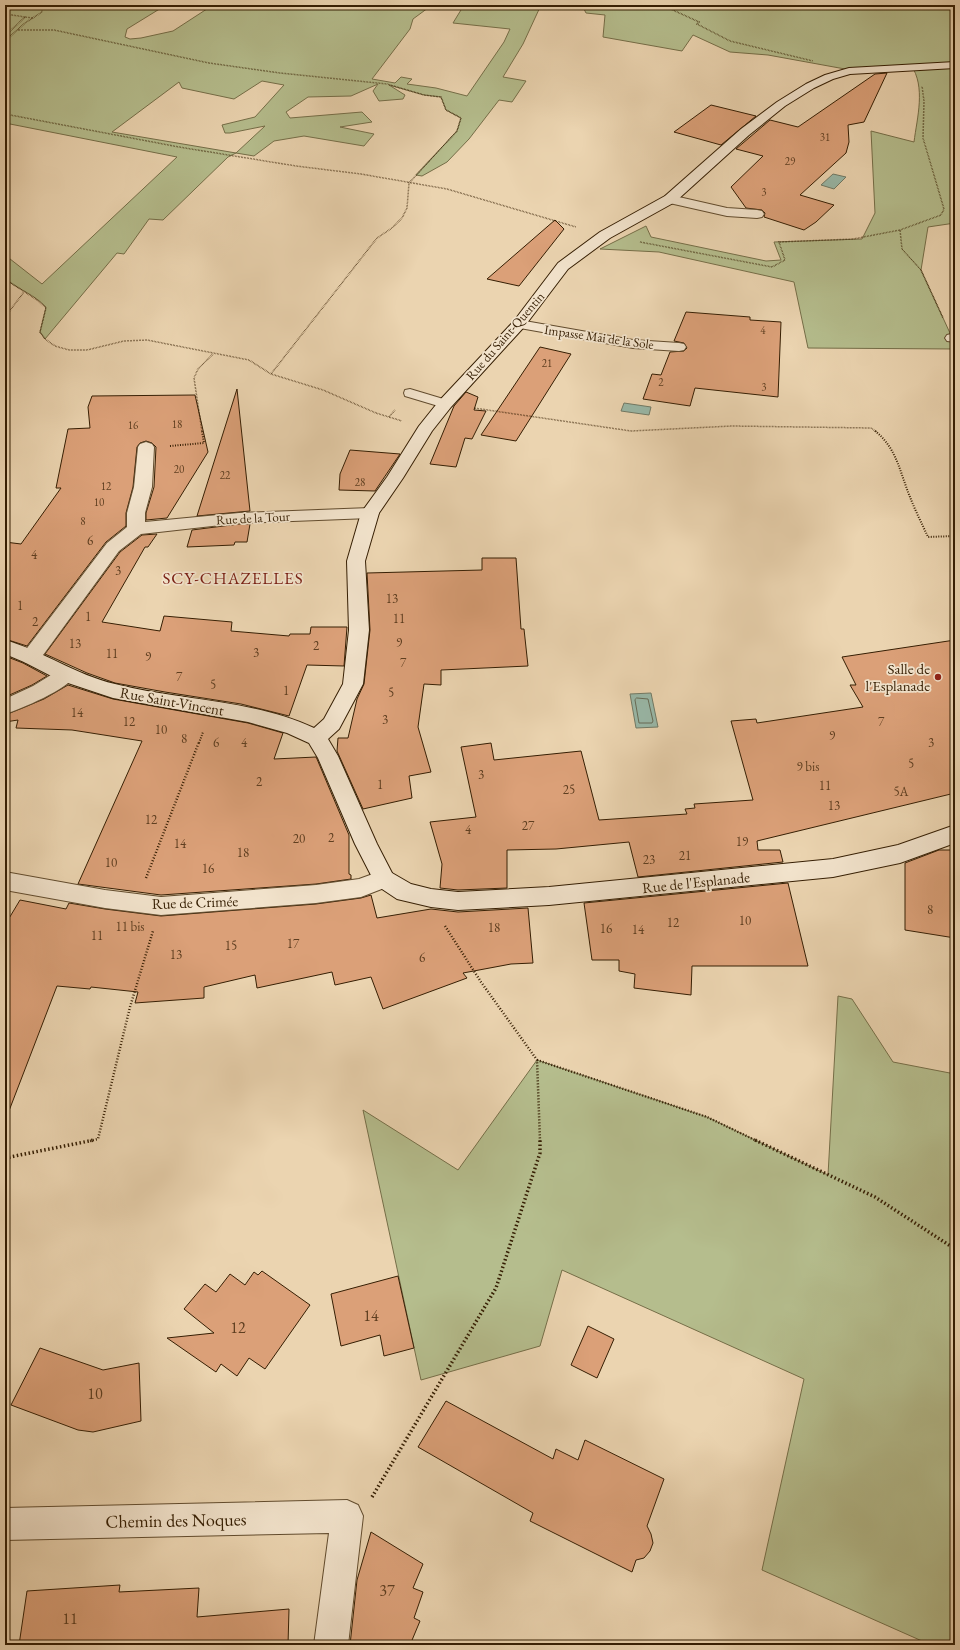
<svg xmlns="http://www.w3.org/2000/svg" width="960" height="1650" font-family="'EB Garamond',serif">
  <rect width="100%" height="100%" fill="#ebd4b0"/>
  <filter id="stains"><feTurbulence type="fractalNoise" baseFrequency=".005" numOctaves="4"/><feColorMatrix values="0 0 0 0 .2 0 0 0 0 .09 0 0 0 0 .02 0 0 0 .5 -.17"/></filter>
  <radialGradient id="worn" r=".72"><stop offset=".6" stop-color="#630" stop-opacity="0"/><stop offset="1" stop-color="#630" stop-opacity=".3"/></radialGradient>
  <g fill="#b5bd8d" stroke="#756e48" fill-rule="evenodd">
    <path d="M5,5H166L127,29L125,37L130,39L141,38L173,31L213,5H432L413,19L410,29L372,79L395,83L401,77L412,79L407,84L436,88L467,96L504,42L510,29L453,23L464,5H541L523,44L503,77L526,81L512,102L499,100L469,139L447,162L422,176L416,175L457,131L461,118L446,110L441,97L424,95L389,85L405,95L403,99L379,101L373,91L378,84L351,96L308,97L286,112L290,118L362,112L372,122L340,127L374,134L364,146L304,136L274,141L254,156L236,153L228,157L163,220L149,219L124,254L117,253L45,339L40,332L46,307C35,295 18,289 5,279V255L42,284L177,157L5,123ZM262,81L284,85L255,117L222,125L225,133H230L265,126L236,153L112,132L179,82L182,88L234,99Z"/>
    <path d="M582,5H955V223L928,227L921,270L955,344V349L808,348L794,282L659,252L600,249L646,226L651,237L766,261L781,260L774,242L862,239L875,213L871,131L914,142C917,118 926,87 911,65L845,69L768,55L730,52L693,35L682,51L603,37L605,15L586,13Z"/>
    <polygon points="838,996 852,999 893,1062 955,1074 955,1645 931,1645 762,1570 804,1379 562,1270 540,1346 421,1380 363,1110 458,1170 537,1060 707,1117 828,1175"/>
  </g>
  <g fill="#99b8a8" stroke="#717a66">
    <polygon points="833,174 846,177 834,189 821,185"/>
    <polygon points="624,403 651,407 649,415 621,411"/>
    <polygon points="651,693 658,727 636,728 630,694"/>
  </g>
  <g fill="none" stroke-linecap="round" stroke-linejoin="round">
    <polygon stroke="#676b56" stroke-width="1" points="637,698 648,699 653,721 652,723 639,723 635,700"/>
  </g>
  <g fill="#dba078" stroke="#351e03">
    <polygon points="887,73 864,122 848,125 849,142 846,153 800,195 834,205 816,222 804,230 764,217 765,213 762,210 746,208 731,187 763,156 736,149 770,120 798,127 875,74"/>
    <polygon points="711,105 756,116 721,145 674,132"/>
    <polygon points="555,220 564,229 519,286 487,279"/>
    <polygon points="686,312 750,317 750,320 781,322 778,397 695,388 690,406 643,399 652,374 661,375 670,352 684,351 687,348 684,343 674,341"/>
    <polygon points="540,347 571,354 516,441 481,435"/>
    <polygon points="237,389 250,511 197,516"/>
    <polygon points="466,392 478,397 474,410 486,411 472,439 465,438 456,467 430,464 454,406"/>
    <polygon points="195,395 208,452 167,518 146,520 146,513 154,487 156,447 152,443 146,441 140,443 137,447 133,487 126,513 126,526 106,542 27,646 5,639 5,542 21,544 61,488 56,488 68,429 90,428 88,407 92,396"/>
    <polygon points="350,450 400,454 375,491 339,490 340,474"/>
    <polygon points="239,524 250,524 247,542 235,542 234,545 187,547 192,530"/>
    <polygon points="157,534 148,547 145,547 102,622 160,631 164,616 232,622 231,631 289,636 290,634 310,634 311,627 347,627 344,666 307,665 289,716 241,704 165,692 115,683 87,673 45,654 120,552 142,535"/>
    <polygon points="482,558 516,558 521,629 524,629 528,666 441,670 441,685 424,684 418,727 431,772 409,776 412,798 363,809 337,751 338,738 348,738 357,699 364,684 370,630 367,573 482,570"/>
    <polygon points="955,640 955,793 757,841 758,850 780,850 783,862 638,877 629,842 556,849 507,850 507,888 458,890 440,888 442,864 430,822 476,817 461,747 491,743 494,760 581,751 599,820 687,814 685,809 695,808 694,804 753,800 731,721 756,719 757,723 863,707 850,685 856,685 842,657"/>
    <polygon points="5,656 23,663 47,676 32,685 5,697"/>
    <polygon points="68,685 113,699 248,723 283,733 274,759 316,757 317,759 349,835 349,874 351,875 351,879 316,884 161,895 78,884 142,741 72,730 16,728 18,720 5,722 5,715 44,699"/>
    <polygon points="939,850 955,850 955,938 905,930 905,863"/>
    <polygon points="788,883 808,966 692,966 691,995 634,988 635,974 619,971 619,960 592,960 584,903"/>
    <polygon points="371,895 377,918 431,909 458,912 528,908 533,963 511,964 463,973 467,978 383,1009 371,977 335,985 332,972 257,988 255,975 204,987 204,998 135,1003 138,992 91,987 90,989 57,986 7,1116 5,1116 5,925 20,900 66,909 69,903 105,909 161,916 316,904 361,898"/>
    <polygon points="262,1271 310,1305 265,1369 249,1358 237,1376 221,1364 216,1372 167,1338 214,1333 184,1309 205,1284 216,1292 230,1274 245,1285 254,1272 258,1275"/>
    <polygon points="398,1276 414,1348 384,1356 380,1335 341,1346 331,1294"/>
    <polygon points="588,1326 614,1339 597,1378 571,1365"/>
    <polygon points="40,1348 103,1370 139,1363 141,1421 93,1432 78,1430 11,1405"/>
    <polygon points="446,1401 553,1459 556,1449 578,1460 585,1440 664,1479 647,1526 651,1534 653,1543 650,1551 644,1558 636,1560 632,1572 530,1521 533,1513 418,1447"/>
    <polygon points="371,1532 423,1564 413,1588 423,1592 414,1618 420,1621 410,1645 350,1645 357,1580"/>
    <polygon points="120,1585 119,1592 199,1588 197,1617 289,1609 288,1645 19,1645 27,1591"/>
  </g>
  <g fill="none" stroke-linecap="round" stroke-linejoin="round">
    <g stroke="#624c2e" stroke-width="2">
      <polygon id="lane" points="410,389 450,401 451,404 450,407 445,408 405,396 404,393 405,390"/>
    </g>
    <g stroke="#624c2e" stroke-width="2">
      <g id="street">
        <polygon points="670,195 727,208 757,210 762,211 764,214 762,217 757,218 727,216 665,202 664,199 665,196"/>
        <polygon points="519,320 633,340 679,343 684,344 686,347 684,350 679,351 633,348 514,327 512,324 514,321"/>
        <polygon points="955,333 955,342 947,341 945,338 947,335"/>
        <polygon points="146,442 152,444 154,447 152,487 145,513 145,522 239,513 370,508 376,509 379,513 376,517 370,518 239,523 141,534 119,551 38,662 31,664 24,662 21,657 24,652 107,543 127,527 127,513 134,487 138,447 140,444"/>
        <path d="M66,668L73,670L76,675C68,689 21,709 5,714V699L33,686L59,670Z"/>
        <polygon points="384,870 392,873 395,879 392,885 361,897 316,903 161,915 105,908 5,890 5,872 105,890 161,897 316,885 359,879"/>
        <polygon points="347,1500 358,1505 363,1516 348,1645 314,1645 329,1533 5,1540 5,1508"/>
      </g>
    </g>
    <g stroke="#351e03" stroke-width="2">
      <path id="secondary" d="M955,62V68L850,74L833,79L814,88L785,106L749,135L675,202L610,238L568,269L524,327L451,407L432,431L403,478L379,513L365,561L369,630L363,684L339,729L328,739L338,756L377,844L392,873L411,884L431,889L458,892L549,887L833,859L898,845L955,825V843L900,863L833,877L549,905L458,910L431,907L397,899L376,885L355,844L318,758L309,743L287,733L248,722L113,698L59,680L24,662L5,654V640C43,651 76,675 115,684C180,701 252,699 314,728L324,719L343,684L349,630L347,561L361,513L387,477L419,426L439,401L514,321L558,263L600,232L665,196L741,129L777,102L806,84L825,75L849,68Z"/>
    </g>
    <g stroke="#351e03" stroke-width="1.5" stroke-dasharray="0.5 1" stroke-linecap="butt">
      <polyline points="662,5 699,22 697,24 730,41 813,61"/>
      <polyline points="5,14 25,17 5,36"/>
      <polyline points="25,17 33,18"/>
      <polyline points="18,30 54,30 209,63 280,73 387,84 424,95 441,97 446,110 461,118 457,131 409,183 407,208 402,218 392,228 377,238 271,374"/>
      <polyline points="5,41 25,23 42,12 42,9 33,5"/>
      <polyline points="5,114 179,147 296,166 361,174 447,189 576,227"/>
      <polyline points="900,230 902,249 921,270 943,318"/>
      <polyline points="640,242 772,267 785,260 779,242 853,239 900,230 941,215 944,209 923,138 924,101 922,86"/>
      <polyline points="5,279 37,300 46,308 40,332 45,339 55,346 69,350 87,350 124,341 147,340 249,360 271,374 323,390 376,413 402,421"/>
      <polyline points="5,317 24,292"/>
      <polyline points="474,408 631,431 732,426 871,428 877,432"/>
      <polyline points="389,417 395,410"/>
      <polyline points="202,432 194,378 198,369 213,354"/>
    </g>
    <g stroke="#351e03" stroke-width="2" stroke-dasharray="1 1.5" stroke-linecap="butt">
      <path d="M875,431C897,448 900,473 910,497C915,510 922,524 928,537L955,536"/>
      <polyline points="170,446 204,443 202,431"/>
      <polyline points="199,743 203,732"/>
    </g>
    <g stroke="#351e03" stroke-width="2.5" stroke-dasharray="1 2" stroke-linecap="butt">
      <polyline points="146,878 199,742"/>
      <polyline points="445,926 481,982 537,1060 540,1141"/>
      <polyline points="537,1060 707,1117 757,1141"/>
      <polyline points="90,1141 98,1139 130,1007 153,931"/>
    </g>
    <g stroke="#351e03" stroke-width="3.5" stroke-dasharray="1.5 2.5" stroke-linecap="butt">
      <polyline points="755,1140 875,1197 955,1249"/>
      <polyline points="5,1158 94,1140"/>
      <polyline points="372,1497 496,1288 540,1153 540,1140"/>
    </g>
    <use href="#lane" fill="#f2e3cc" fill-rule="evenodd"/>
    <use href="#street" fill="#f2e3cc" fill-rule="evenodd"/>
    <use href="#secondary" fill="#f2e3cc" fill-rule="evenodd"/>
  </g>
  <circle fill="#8f2418" stroke="#f2e3cc" stroke-width="1.5" cx="938" cy="677" r="4"/>
  <g text-anchor="middle" dominant-baseline="central" stroke-width="3.5" stroke-linejoin="round" paint-order="stroke">
    <g font-size="11" fill="#5e3e20">
      <text x="825" y="137">31</text>
      <text x="790" y="161">29</text>
      <text x="764" y="192">3</text>
      <text x="763" y="330">4</text>
      <text x="547" y="363">21</text>
      <text x="661" y="382">2</text>
      <text x="764" y="387">3</text>
      <text x="177" y="424">18</text>
      <text x="133" y="425">16</text>
      <text x="179" y="469">20</text>
      <text x="225" y="475">22</text>
      <text x="360" y="482">28</text>
      <text x="106" y="486">12</text>
      <text x="99" y="502">10</text>
      <text x="83" y="521">8</text>
    </g>
    <g font-size="13" fill="#351e03" stroke="#f2e3cc">
      <text transform="translate(505 336) rotate(-49)">Rue du Saint-Quentin</text>
      <text transform="translate(599 337) rotate(8)">Impasse Mai de la Sole</text>
      <text transform="translate(253 518) rotate(-3)">Rue de la Tour</text>
    </g>
    <g font-size="13" fill="#5e3e20">
      <text x="90" y="540">6</text>
      <text x="34" y="554">4</text>
      <text x="118" y="570">3</text>
      <text x="392" y="598">13</text>
      <text x="20" y="605">1</text>
      <text x="88" y="616">1</text>
      <text x="399" y="618">11</text>
      <text x="35" y="621">2</text>
      <text x="399" y="642">9</text>
      <text x="75" y="643">13</text>
      <text x="316" y="645">2</text>
      <text x="256" y="652">3</text>
      <text x="112" y="653">11</text>
      <text x="148" y="656">9</text>
      <text x="403" y="662">7</text>
      <text x="179" y="676">7</text>
      <text x="213" y="684">5</text>
      <text x="286" y="690">1</text>
      <text x="391" y="692">5</text>
      <text x="77" y="712">14</text>
      <text x="385" y="719">3</text>
      <text x="129" y="721">12</text>
      <text x="881" y="721">7</text>
      <text x="161" y="729">10</text>
      <text x="832" y="735">9</text>
      <text x="184" y="738">8</text>
      <text x="216" y="742">6</text>
      <text x="244" y="742">4</text>
      <text x="931" y="742">3</text>
      <text x="911" y="763">5</text>
      <text x="808" y="766">9 bis</text>
      <text x="481" y="774">3</text>
      <text x="259" y="781">2</text>
      <text x="380" y="784">1</text>
      <text x="825" y="785">11</text>
      <text x="569" y="789">25</text>
      <text x="901" y="791">5A</text>
      <text x="834" y="805">13</text>
      <text x="151" y="819">12</text>
      <text x="528" y="825">27</text>
      <text x="468" y="829">4</text>
      <text x="331" y="837">2</text>
      <text x="299" y="838">20</text>
      <text x="742" y="841">19</text>
      <text x="180" y="843">14</text>
      <text x="243" y="852">18</text>
      <text x="685" y="855">21</text>
      <text x="649" y="859">23</text>
      <text x="111" y="862">10</text>
      <text x="208" y="868">16</text>
      <text x="930" y="909">8</text>
      <text x="745" y="920">10</text>
      <text x="673" y="922">12</text>
      <text x="130" y="926">11 bis</text>
      <text x="494" y="927">18</text>
      <text x="606" y="928">16</text>
      <text x="638" y="929">14</text>
      <text x="97" y="935">11</text>
      <text x="293" y="943">17</text>
      <text x="231" y="945">15</text>
      <text x="176" y="954">13</text>
      <text x="422" y="957">6</text>
    </g>
    <g font-size="15" fill="#351e03" stroke="#f2e3cc" text-anchor="end">
      <text x="930" y="668">Salle de<tspan x="930" dy="17">l'Esplanade</tspan></text>
    </g>
    <g font-size="15" fill="#351e03" stroke="#f2e3cc">
      <text transform="translate(172 701) rotate(10)">Rue Saint-Vincent</text>
      <text transform="translate(696 882) rotate(-6)">Rue de l'Esplanade</text>
      <text transform="translate(195 902) rotate(-2)">Rue de Crimée</text>
    </g>
    <g font-size="16" fill="#5e3e20">
      <text x="371" y="1315">14</text>
      <text x="238" y="1327">12</text>
      <text x="95" y="1393">10</text>
      <text x="387" y="1590">37</text>
      <text x="70" y="1618">11</text>
    </g>
    <g font-size="17" letter-spacing="1" fill="#7a1f14" stroke="#f2e3cc">
      <text x="233" y="578">SCY-CHAZELLES</text>
    </g>
    <g font-size="18" fill="#351e03" stroke="#f2e3cc">
      <text transform="translate(176 1520) rotate(-1)">Chemin des Noques</text>
    </g>
  </g>
  <rect width="960" height="1650" fill="none" stroke="#ebd4b0" stroke-width="20"/>
  <rect x="6" y="6" width="948" height="1638" fill="none" stroke="#351e03" stroke-width="2"/>
  <rect x="10" y="10" width="940" height="1630" fill="none" stroke="#351e03"/>
  <rect width="100%" height="100%" filter="url(#stains)"/>
  <rect width="100%" height="100%" fill="url(#worn)"/>
</svg>
